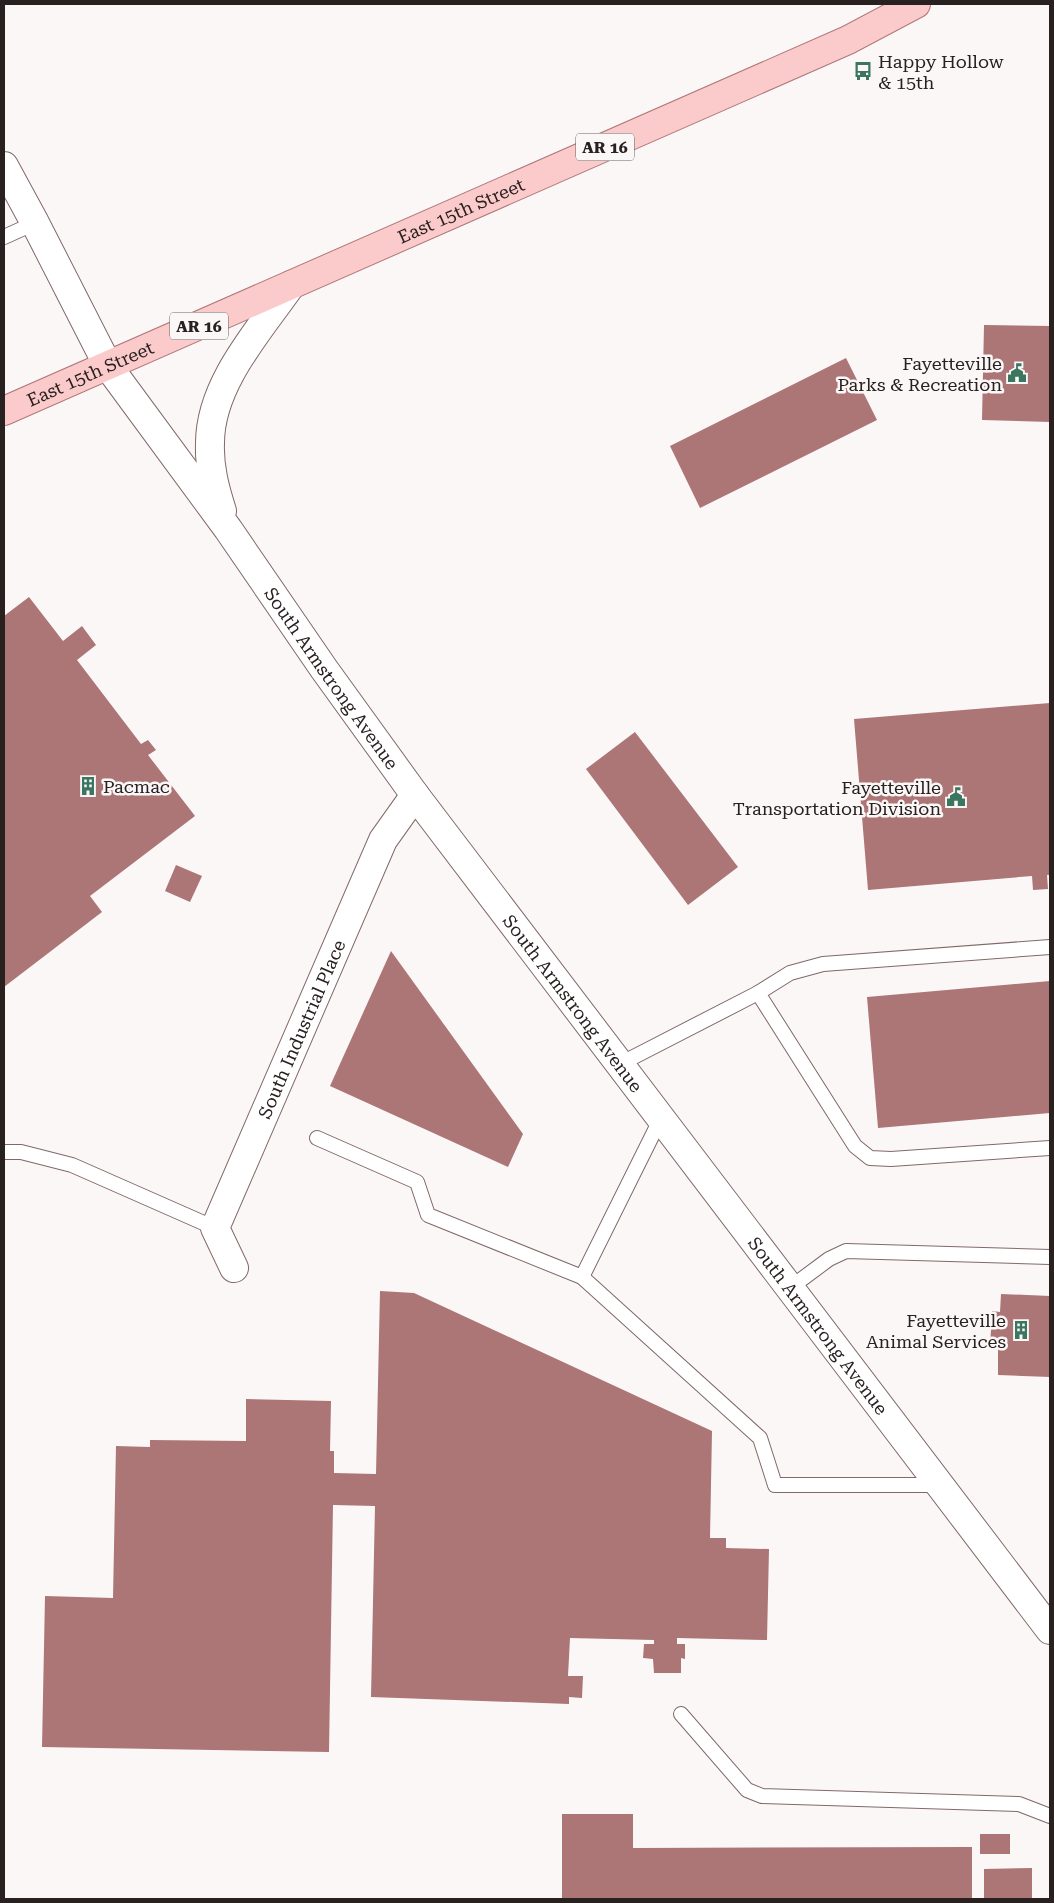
<svg xmlns="http://www.w3.org/2000/svg" width="1054" height="1903" font-family="'Roboto Serif',serif">
  <rect width="100%" height="100%" fill="#fcf7f7"/>
  <g fill="#ac7576">
    <polygon points="984,325 1050,326 1050,422 982,420"/>
    <polygon points="846,358 877,420 700,508 670,446"/>
    <polygon points="29,597 63,641 82,626 96,645 77,660 141,744 148,740 156,750 148,755 195,816 90,896 102,912 4,987 4,616"/>
    <polygon points="1050,703 1050,875 1047,875 1048,889 1033,890 1032,876 868,890 854,719"/>
    <polygon points="635,732 738,867 688,905 586,769"/>
    <polygon points="176,865 202,876 190,902 165,891"/>
    <polygon points="391,951 523,1134 508,1167 330,1086"/>
    <polygon points="1050,981 1050,1113 878,1128 867,997"/>
    <polygon points="380,1291 414,1293 712,1431 710,1538 726,1538 726,1548 769,1549 767,1640 677,1638 677,1644 685,1644 685,1659 681,1658 681,1673 654,1673 653,1659 643,1658 644,1644 654,1644 654,1640 570,1638 568,1676 583,1676 582,1698 569,1697 569,1704 371,1697 375,1506 333,1505 329,1752 42,1747 45,1596 113,1598 116,1446 150,1447 150,1440 246,1441 246,1399 331,1401 330,1451 334,1451 334,1473 376,1474"/>
    <polygon points="1001,1294 1050,1296 1050,1377 998,1375 998,1348 990,1348 992,1311 1000,1312"/>
    <polygon points="562,1814 633,1814 633,1848 972,1847 972,1899 562,1899"/>
    <rect x="980" y="1834" width="30" height="20"/>
    <polygon points="1032,1868 1032,1899 984,1899 984,1869"/>
  </g>
  <g fill="none" stroke-linecap="round" stroke-linejoin="round">
    <g stroke="#806969" stroke-width="16">
      <g id="service">
        <polyline points="4,237 35,223"/>
        <polyline points="758,993 855,1146 870,1158 891,1159 1050,1148"/>
        <polyline points="620,1064 758,993 790,973 823,964 1050,947"/>
        <polyline points="317,1138 417,1182 428,1215 582,1277 661,1118"/>
        <polyline points="4,1152 21,1152 72,1165 215,1228"/>
        <polyline points="582,1277 760,1438 775,1485 939,1485"/>
        <polyline points="790,1288 829,1259 846,1251 1050,1257"/>
        <polyline points="681,1714 747,1790 762,1796 1019,1804 1050,1816"/>
      </g>
    </g>
    <g stroke="#806969" stroke-width="30">
      <g id="minor">
        <polyline points="4,166 35,223 108,366"/>
        <path id="s1" d="M234,1268L215,1228L383,840L415,795"/>
      </g>
    </g>
    <g stroke="#806969" stroke-width="30">
      <g id="tertiary">
        <path id="s2" d="M108,366L228,529L324,669L415,795L1050,1630"/>
        <path d="M222,511C215,489 209,467 210,443C210,384 259,331 291,285"/>
      </g>
    </g>
    <g stroke="#b07778" stroke-width="30">
      <g id="primary">
        <path id="s3" d="M4,411L848,40L916,4"/>
      </g>
    </g>
    <use href="#service" stroke="#fff" stroke-width="14"/>
    <use href="#minor" stroke="#fff" stroke-width="28"/>
    <use href="#tertiary" stroke="#fff" stroke-width="28"/>
    <use href="#primary" stroke="#fbcacb" stroke-width="28"/>
  </g>
  <defs>
    <g id="bus-bare" transform="scale(1.5)"><path d="M-5-6H5V4H4V6H2V4H-2V6H-4V4H-5ZM-3.5-4V0h7V-4ZM-3.5 1.2v1.5H-2V1.2ZM2 1.2v1.5H3.5V1.2Z" fill="#3b7660" stroke="#fcf7f7" stroke-width="2.5" paint-order="stroke"/></g>
    <g id="civic-bare" transform="scale(1.5)"><path d="M-.6-6.5H3V-4.5H.6V-3L4-1V1h2V6H-6V1h2V-1L-.6-3ZM-1.2 2.5V6h2.4V2.5Z" fill="#3b7660" stroke="#fcf7f7" stroke-width="2.5" paint-order="stroke"/></g>
    <g id="building-bare" transform="scale(1.5)"><path d="M-4-6H4V6H1V3H-1V6H-4ZM-2.5-4.3h1.7v1.8h-1.7ZM.8-4.3h1.7v1.8H.8ZM-2.5-1h1.7V.8h-1.7ZM.8-1h1.7V.8H.8Z" fill="#3b7660" stroke="#fcf7f7" stroke-width="2.5" paint-order="stroke"/></g>
  </defs>
  <g fill-rule="evenodd">
    <use href="#bus-bare" x="863" y="71"/>
    <use href="#civic-bare" x="1017" y="373"/>
    <use href="#building-bare" x="88" y="786"/>
    <use href="#civic-bare" x="956" y="797"/>
    <use href="#building-bare" x="1021" y="1330"/>
  </g>
  <g text-anchor="middle" dominant-baseline="central" stroke-width="5" stroke-linejoin="round" paint-order="stroke">
    <g fill="#fcf7f7" stroke="#686060" stroke-width="1">
      <rect x="576" y="133.5" width="58" height="27" rx="4"/>
      <rect x="170" y="312.5" width="58" height="27" rx="4"/>
    </g>
    <g font-size="16" font-weight="bold" fill="#292020">
      <text x="605" y="147">AR 16</text>
      <text x="199" y="326">AR 16</text>
    </g>
    <g font-size="18" fill="#292020" stroke="#fcf7f7" text-anchor="end">
      <text x="878" y="61" text-anchor="start">Happy Hollow<tspan x="878" dy="21">&amp; 15th</tspan></text>
      <text x="1002" y="363">Fayetteville<tspan x="1002" dy="21">Parks &amp; Recreation</tspan></text>
      <text x="103" y="786" text-anchor="start">Pacmac</text>
      <text x="941" y="787">Fayetteville<tspan x="941" dy="21">Transportation Division</tspan></text>
      <text x="1006" y="1320">Fayetteville<tspan x="1006" dy="21">Animal Services</tspan></text>
    </g>
    <g font-size="18" fill="#292020" stroke="#fcf7f7">
      <text stroke="none"><textPath href="#s3" startOffset="499">East 15th Street</textPath></text>
      <text stroke="none"><textPath href="#s3" startOffset="94">East 15th Street</textPath></text>
      <text stroke="none"><textPath href="#s2" startOffset="384">South Armstrong Avenue</textPath></text>
      <text stroke="none"><textPath href="#s2" startOffset="789">South Armstrong Avenue</textPath></text>
      <text stroke="none"><textPath href="#s1" startOffset="261">South Industrial Place</textPath></text>
      <text stroke="none"><textPath href="#s2" startOffset="1194">South Armstrong Avenue</textPath></text>
    </g>
  </g>
  <rect width="1054" height="1903" fill="none" stroke="#292020" stroke-width="10"/>
</svg>
